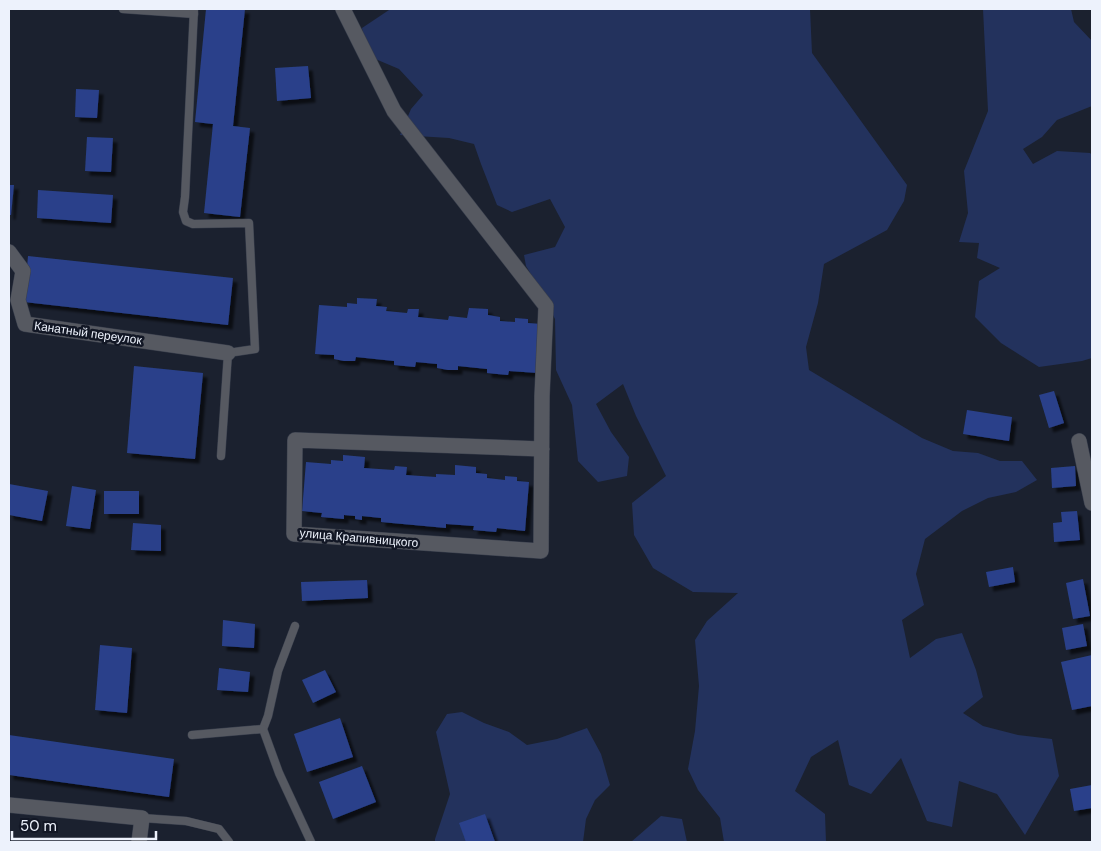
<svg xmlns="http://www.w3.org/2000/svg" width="1101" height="851" font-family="'DM Sans',sans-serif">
  <defs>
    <filter id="shadow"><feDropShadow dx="4.5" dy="4.5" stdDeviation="1" flood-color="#0009"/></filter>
  </defs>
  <rect width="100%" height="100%" fill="#1b212f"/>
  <g fill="#23325d">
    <polygon points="401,9 810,9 812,53 907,185 904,201 887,230 824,264 818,303 806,347 809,370 922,438 953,451 978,453 1000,461 1022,461 1037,480 1016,492 988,498 962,511 925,539 916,574 924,605 902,620 910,658 936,639 962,633 976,670 983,697 963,713 983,726 1018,735 1052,739 1059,776 1025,835 997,794 959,781 952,827 927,821 901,758 871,794 849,785 838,740 811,757 795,791 825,814 826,842 724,842 720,818 698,790 688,769 695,731 699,686 695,640 707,621 738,593 693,592 653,568 634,535 632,503 666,476 636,416 623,384 596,404 611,432 629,457 627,476 598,482 578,461 572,405 556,370 555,319 538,286 526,266 524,255 555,247 565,227 550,199 512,212 497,205 481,164 474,144 449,138 400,135 411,109 423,95 399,69 366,55 362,28 389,10"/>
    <polygon points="983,9 1071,9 1074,22 1092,41 1092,106 1057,120 1042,137 1023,149 1033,164 1057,151 1090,153 1092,155 1092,358 1082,361 1039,367 1001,343 975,317 979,281 1000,268 977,258 979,243 959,242 968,213 964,171 988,111"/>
    <polygon points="462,712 484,723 509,732 527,745 557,739 587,728 601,754 610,785 595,800 586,819 583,842 435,842 435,839 450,794 436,732 447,714"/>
    <polygon points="661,816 682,819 687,842 631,842"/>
  </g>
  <g fill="#29418a" filter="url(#shadow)">
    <polygon points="206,9 245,9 233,126 250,128 240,217 204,213 213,124 195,122"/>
    <polygon points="308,66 311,98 277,101 275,68"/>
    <polygon points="76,89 99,90 97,118 75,117"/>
    <polygon points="87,137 113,138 111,172 85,171"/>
    <polygon points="9,185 14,185 11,215 9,215"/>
    <polygon points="38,190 113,195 111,223 37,218"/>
    <polygon points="28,256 233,278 228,325 24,302"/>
    <polygon points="357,298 377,299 376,306 387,307 386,311 407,313 408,309 419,309 418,317 448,320 449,316 467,318 469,308 488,309 488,315 500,317 500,321 515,322 515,318 528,319 528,323 542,324 538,373 509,371 508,375 497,374 487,373 487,369 458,366 458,370 448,370 437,368 437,364 416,362 415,367 404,366 394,365 394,361 356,357 355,361 344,361 334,359 334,355 315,354 319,305 347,307 347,303 357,304"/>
    <polygon points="134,366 203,373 195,459 127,453"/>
    <polygon points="1054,391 1064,423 1049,428 1039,395"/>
    <polygon points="967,410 1012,417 1009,441 963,434"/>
    <polygon points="343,455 365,457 364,468 394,470 395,466 407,467 406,475 436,477 436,474 455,475 455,465 476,467 476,473 487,474 487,478 505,480 505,476 517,477 517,481 529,482 525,531 497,528 496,532 473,530 474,526 446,524 446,528 381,522 381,518 362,516 362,520 355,519 355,516 344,515 344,519 321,517 322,513 302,511 306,462 331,464 331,460 343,461"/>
    <polygon points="1075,466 1076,486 1052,488 1051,468"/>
    <polygon points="9,484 48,491 42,521 9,515"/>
    <polygon points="72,486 96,490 90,529 66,526"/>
    <rect x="104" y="491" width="35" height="23"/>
    <polygon points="1077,511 1080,540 1054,542 1053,523 1062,522 1061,512"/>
    <polygon points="133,523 161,525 161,551 131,550"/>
    <polygon points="1013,567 1015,582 989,587 986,572"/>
    <polygon points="1083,579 1090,616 1073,619 1066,583"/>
    <polygon points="367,580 368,598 302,601 301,582"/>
    <polygon points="223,620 255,624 254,648 222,646"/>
    <polygon points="1083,624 1087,646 1066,650 1062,628"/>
    <polygon points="100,645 132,648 127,713 95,710"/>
    <polygon points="1092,655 1092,706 1072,710 1061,662"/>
    <polygon points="219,668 250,672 248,692 217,690"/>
    <polygon points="325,670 336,692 313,703 302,680"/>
    <polygon points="340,718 353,757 307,772 294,734"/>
    <polygon points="9,735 174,759 169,797 9,775"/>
    <polygon points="362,766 376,802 333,819 319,782"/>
    <polygon points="1092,785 1092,808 1074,811 1070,789"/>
    <polygon points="485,814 495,842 466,842 459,823"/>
  </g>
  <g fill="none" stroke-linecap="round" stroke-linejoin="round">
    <g stroke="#383e4c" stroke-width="9">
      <g id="lane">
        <polyline points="123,9 194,14"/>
        <polyline points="194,9 185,197 183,212 186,221 193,224 249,223 255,349 228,353 221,456"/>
        <polyline points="295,626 278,671 268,716 263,729 279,773 311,842"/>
        <polyline points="192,735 263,729"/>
        <polyline points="142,818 186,821 219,829 229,842"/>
      </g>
    </g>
    <g stroke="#383e4c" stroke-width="16">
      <g id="street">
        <polyline points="343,9 394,111 546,306 542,396 541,551 294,534 295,440 542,449"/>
        <polyline points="9,252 23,271 18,300 25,324 228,353"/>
        <polyline points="1079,441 1092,503"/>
        <polyline points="9,805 142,818 139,842"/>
      </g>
    </g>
    <use href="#lane" stroke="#565961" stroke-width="8"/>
    <use href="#street" stroke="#565961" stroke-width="15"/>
  </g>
  <g text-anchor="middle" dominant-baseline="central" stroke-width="5" stroke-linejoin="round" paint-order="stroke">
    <g font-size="12" fill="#edf2fc" stroke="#121725">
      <text transform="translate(88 333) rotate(8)">Канатный переулок</text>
      <text transform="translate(359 538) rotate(5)">улица Крапивницкого</text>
    </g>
  </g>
  <rect width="1101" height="851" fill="none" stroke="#edf2fc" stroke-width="20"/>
  <path d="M12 831v8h144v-8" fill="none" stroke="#edf2fc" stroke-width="2.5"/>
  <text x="20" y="831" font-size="15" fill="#edf2fc" stroke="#121725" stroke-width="4" paint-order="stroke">50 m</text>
</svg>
